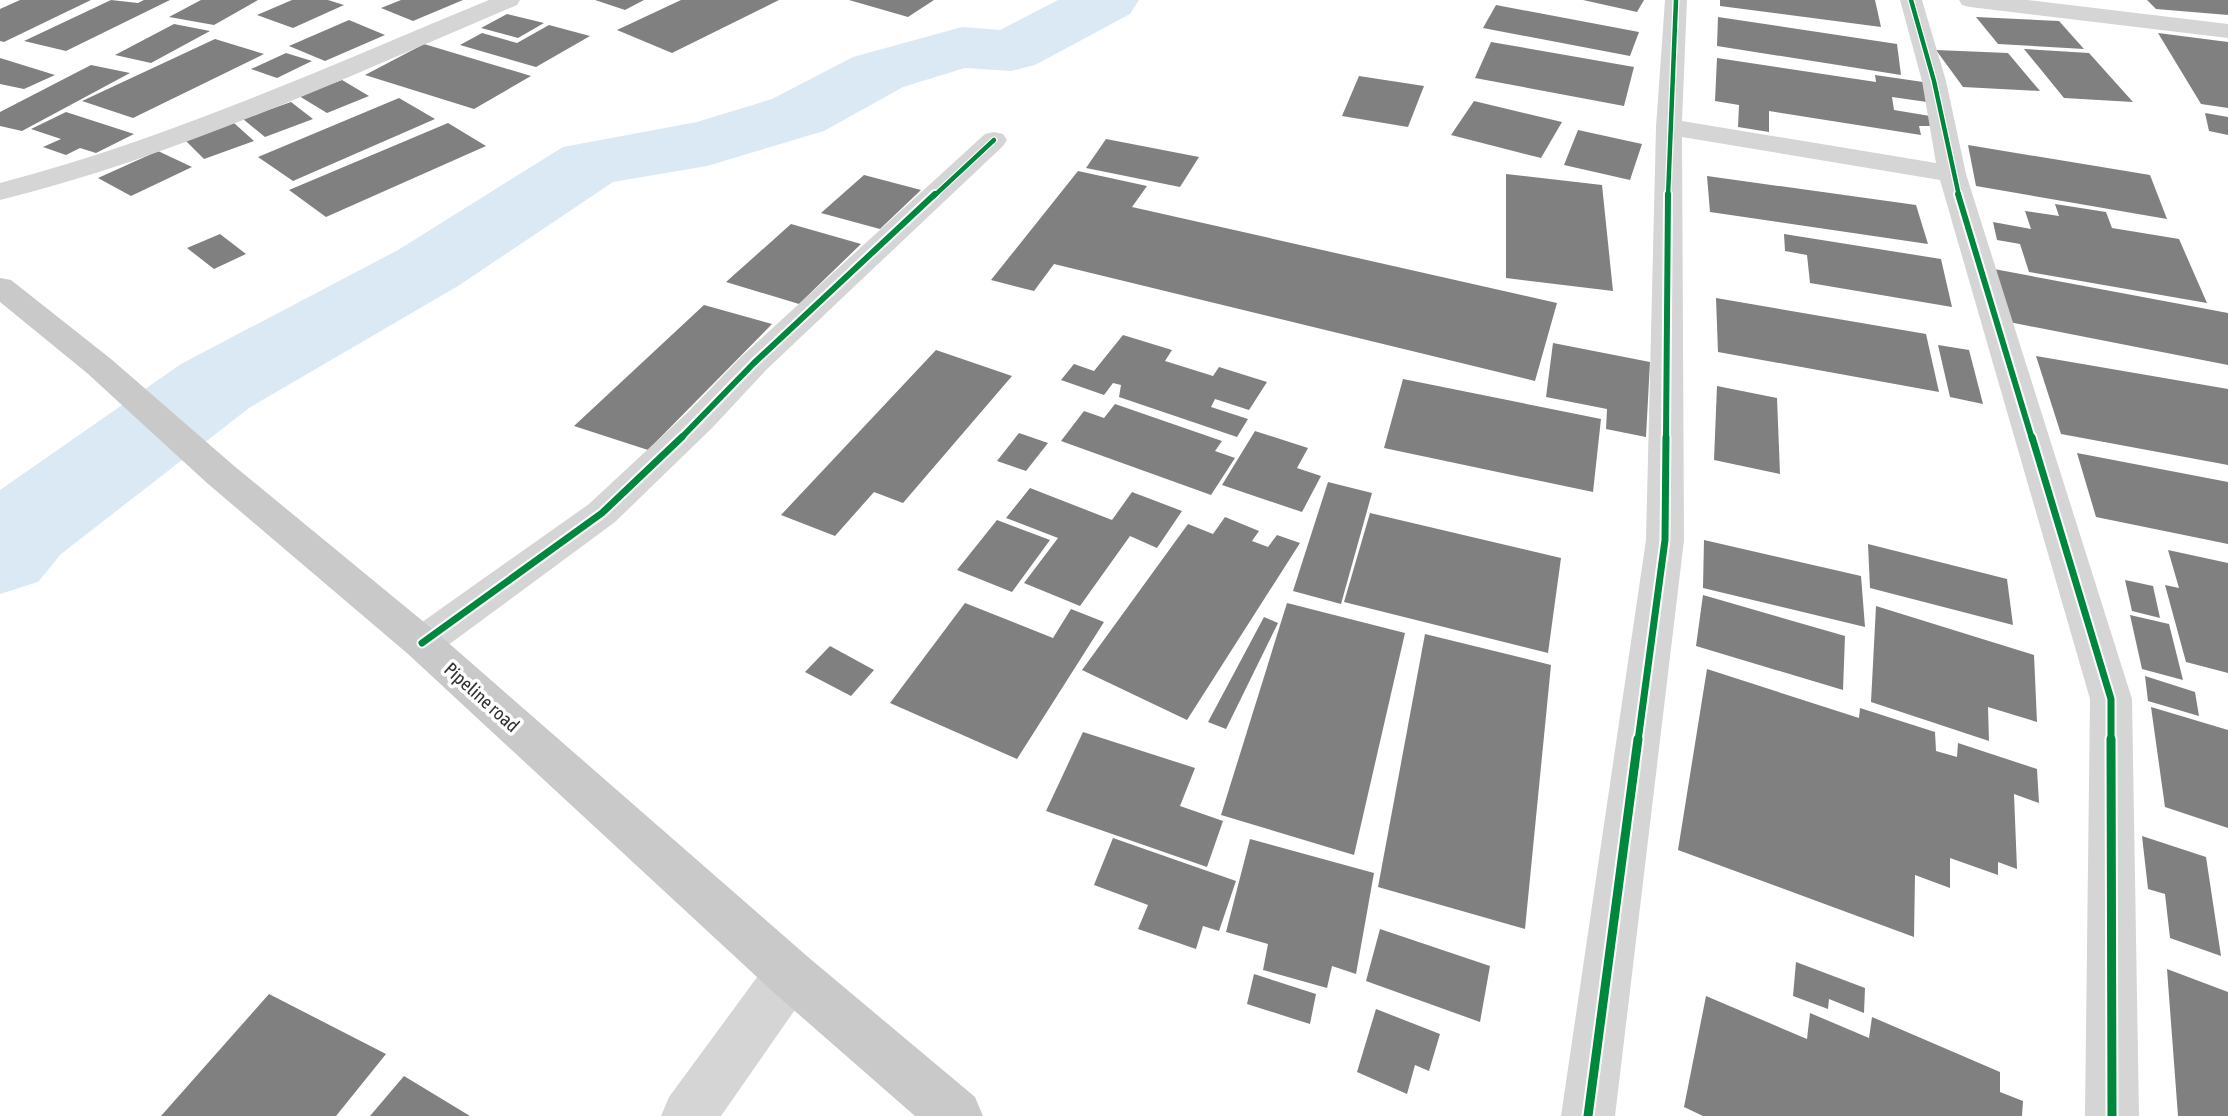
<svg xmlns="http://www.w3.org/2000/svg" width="2228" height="1116" font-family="'Asap Condensed',sans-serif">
  <rect width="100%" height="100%" fill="#fff"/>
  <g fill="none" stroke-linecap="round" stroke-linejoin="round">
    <polygon fill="#dbe9f4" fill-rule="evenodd" points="1058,0 1139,0 1130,14 1035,65 1011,71 965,68 903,87 824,131 707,166 613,182 458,286 249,408 61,554 38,582 0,594 0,490 181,364 398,250 563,147 697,122 772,99 853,57 962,27 1000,30"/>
  </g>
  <g fill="#808080">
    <polygon points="20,0 91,0 4,42 0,41 0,9"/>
    <polygon points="111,0 138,3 144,0 170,0 66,51 24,41"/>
    <polygon points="201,0 258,0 214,25 169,17"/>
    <polygon points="292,0 328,0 344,5 293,28 257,15"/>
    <polygon points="401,0 463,0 413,21 381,8"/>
    <polygon points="595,0 644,0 625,10"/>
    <polygon points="681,0 779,0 672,53 617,30"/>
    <polygon points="849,0 934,0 908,17"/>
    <polygon points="1583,0 1644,0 1637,12"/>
    <polygon points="1720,0 1875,0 1881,27 1720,6"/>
    <polygon points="2147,0 2228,0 2228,15 2156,9"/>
    <polygon points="1496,5 1639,32 1630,56 1483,28"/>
    <polygon points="507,14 544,23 518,38 481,28"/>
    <polygon points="1718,17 1897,44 1901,75 1717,46"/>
    <polygon points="1976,17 2059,21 2084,49 1998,44"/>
    <polygon points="349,20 385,35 325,61 289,46"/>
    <polygon points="174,24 210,31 151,63 115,55"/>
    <polygon points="549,25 590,36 536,67 460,45 482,33 517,43"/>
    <polygon points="2158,33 2228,42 2228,108 2201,104"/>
    <polygon points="215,39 264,54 133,118 82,101"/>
    <polygon points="1491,42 1634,67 1624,106 1475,78"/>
    <polygon points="424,44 531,76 474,109 365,75"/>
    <polygon points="2024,49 2089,53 2133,102 2064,98"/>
    <polygon points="1936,50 2008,53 2040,91 1963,87"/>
    <polygon points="286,53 312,61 277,78 251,69"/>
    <polygon points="0,58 55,75 24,89 0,84"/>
    <polygon points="1717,58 1876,82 1875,75 1923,82 1927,102 1892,97 1894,110 1930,116 1932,126 1919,126 1921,135 1769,111 1769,132 1738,127 1739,105 1715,101"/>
    <polygon points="91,65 130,73 22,131 0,126 0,112"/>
    <polygon points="1359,76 1424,86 1408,127 1342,116"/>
    <polygon points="342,80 369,96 327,113 299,96"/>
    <polygon points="399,98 435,119 293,181 258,157"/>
    <polygon points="1474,101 1562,122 1541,158 1451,135"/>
    <polygon points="291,102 313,119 265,137 243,119"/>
    <polygon points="66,112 134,134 96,153 80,148 66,155 43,147 61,139 31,129"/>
    <polygon points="2205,113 2228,117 2228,135 2209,131"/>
    <polygon points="234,123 254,141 204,159 185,140"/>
    <polygon points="448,123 486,146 326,217 289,190"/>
    <polygon points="1578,130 1642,144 1630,180 1564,165"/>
    <polygon points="1106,139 1199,157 1180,187 1086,168"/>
    <polygon points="1968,145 2150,175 2167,219 1976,186"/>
    <polygon points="158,151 192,167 131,196 98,178"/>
    <polygon points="1078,171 1147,186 1132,207 1557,303 1535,381 1054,264 1034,291 991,280"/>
    <polygon points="1506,174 1602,185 1613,291 1506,278"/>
    <polygon points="864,175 921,190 880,229 821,213"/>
    <polygon points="1707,176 1916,205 1928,244 1710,212"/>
    <polygon points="2055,204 2106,212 2112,228 2179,239 2207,303 2029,272 2020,244 1997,240 1993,222 2031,229 2025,211 2059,216"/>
    <polygon points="791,224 861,244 799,304 726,282"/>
    <polygon points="220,234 246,254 214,269 187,248"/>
    <polygon points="1784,234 1941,259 1952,307 1810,283 1807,255 1785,251"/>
    <polygon points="1994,269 2228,313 2228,365 2004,321"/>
    <polygon points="1716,298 1926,334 1939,392 1718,352"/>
    <polygon points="704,305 772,324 648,450 574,426"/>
    <polygon points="1123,335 1172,350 1165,361 1213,376 1219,367 1267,382 1249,410 1215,399 1211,407 1248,419 1237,437 1119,397 1121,385 1113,383 1104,395 1061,380 1074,364 1094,371"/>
    <polygon points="1553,343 1650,362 1646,437 1606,429 1607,409 1546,397"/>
    <polygon points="1938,345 1969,350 1983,404 1950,397"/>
    <polygon points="936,350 1012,376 903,503 874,492 835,536 781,515"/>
    <polygon points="2036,356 2228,389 2228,465 2061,434"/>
    <polygon points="1403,379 1601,419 1593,492 1384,448"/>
    <polygon points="1717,386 1777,398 1780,474 1714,460"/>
    <polygon points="1115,404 1222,441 1215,451 1235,458 1211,495 1061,441 1084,411 1104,418"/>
    <polygon points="1255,431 1308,448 1297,468 1321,476 1302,512 1222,485"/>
    <polygon points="1019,433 1048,443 1026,471 997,461"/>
    <polygon points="2077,453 2228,482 2228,544 2096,517"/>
    <polygon points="1328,482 1372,493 1341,604 1293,591"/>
    <polygon points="1030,488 1112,520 1132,492 1182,511 1157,548 1130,536 1080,606 1024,583 1058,538 1006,518"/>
    <polygon points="1370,513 1561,558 1548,653 1344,602"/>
    <polygon points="1225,517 1259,531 1252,541 1268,547 1277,535 1300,543 1187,720 1082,670 1188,524 1213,534"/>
    <polygon points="997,520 1050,540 1012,592 957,570"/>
    <polygon points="1704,540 1861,576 1865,627 1703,588"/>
    <polygon points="1868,544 2007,579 2013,625 1870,588"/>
    <polygon points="2168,550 2228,563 2228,673 2186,662 2165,585 2179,588"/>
    <polygon points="2125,580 2153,586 2160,618 2132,611"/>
    <polygon points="1703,595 1845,636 1843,690 1696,646"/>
    <polygon points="965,603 1053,638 1071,609 1104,622 1017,759 890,703"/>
    <polygon points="1287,603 1405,633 1354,855 1221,815"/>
    <polygon points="1876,606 2034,655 2037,722 1988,707 1989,741 1871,702"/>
    <polygon points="2130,615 2169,624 2183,680 2142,669"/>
    <polygon points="1264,617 1278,623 1226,729 1208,722"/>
    <polygon points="1425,634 1551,665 1525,929 1378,887"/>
    <polygon points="830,646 874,670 851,696 805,672"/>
    <polygon points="1707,669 1859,718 1860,708 1935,732 1936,751 1957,757 1958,743 2037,769 2039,803 2014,794 2017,869 1998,862 1998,875 1950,858 1950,888 1915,875 1914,937 1678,850"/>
    <polygon points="2145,676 2195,692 2199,716 2148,701"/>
    <polygon points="2151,707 2228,730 2228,828 2165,807"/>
    <polygon points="1083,732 1195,768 1180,806 1223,821 1207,867 1046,811"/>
    <polygon points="2142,836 2206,857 2221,956 2170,938 2165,894 2148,889"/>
    <polygon points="1113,838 1236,881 1219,931 1203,926 1196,949 1138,929 1148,905 1094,885"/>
    <polygon points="1250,839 1374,873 1356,974 1332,966 1327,988 1263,970 1268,944 1226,932"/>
    <polygon points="1380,929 1490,966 1480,1022 1366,981"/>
    <polygon points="1796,962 1865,988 1864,1013 1829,999 1828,1009 1793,996"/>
    <polygon points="2167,969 2228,992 2228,1116 2178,1116"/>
    <polygon points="1254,974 1316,994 1310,1024 1247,1004"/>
    <polygon points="269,994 386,1054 336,1116 161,1116"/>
    <polygon points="1706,996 1807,1039 1810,1013 1869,1038 1872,1017 2000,1072 2000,1092 2023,1101 2022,1116 1703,1116 1684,1107"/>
    <polygon points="1376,1009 1440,1034 1429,1071 1415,1065 1407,1094 1357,1072"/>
    <polygon points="404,1076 470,1116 370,1116"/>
  </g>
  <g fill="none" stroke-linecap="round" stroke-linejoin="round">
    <g fill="#d5d5d5" fill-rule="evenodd">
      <path d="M489,0H520L517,5C348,76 179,156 0,200V183C169,139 329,66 489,0Z"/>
      <polygon points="1665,0 1687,0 1682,121 1936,163 1922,81 1900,0 1922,0 1946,81 1966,174 2132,699 2139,1116 2085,1116 2090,699 1940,180 1682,137 1684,540 1615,1116 1561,1116 1646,540 1656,127"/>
      <polygon points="1959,0 2027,0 2228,24 2228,38 1970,7 1962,5"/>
      <polygon points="994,132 1003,134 1007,140 1003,146 766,370 712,428 615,522 436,654 422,659 408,654 402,643 408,632 589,504 688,412 742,356 985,134"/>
      <polygon points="790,950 808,957 815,974 808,991 721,1116 661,1116 669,1097 772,957"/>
    </g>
    <polygon fill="#c9c9c9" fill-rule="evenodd" points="0,278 11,280 111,359 233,465 436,632 808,957 975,1097 983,1116 915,1116 772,991 408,654 207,483 87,373 0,302"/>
    <g stroke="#fff" stroke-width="7">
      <g id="cycleway-far3">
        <polyline points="1911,0 1934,81 1959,196"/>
        <polyline points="934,196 994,140"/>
        <polyline points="1668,196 1676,0"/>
      </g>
    </g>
    <g stroke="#fff" stroke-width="10">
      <g id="cycleway-far2">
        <polyline points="1958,194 2032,439"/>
        <polyline points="680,439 754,363 935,194"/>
        <polyline points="1666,439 1668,194"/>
      </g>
    </g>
    <g stroke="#fff" stroke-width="11">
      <g id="cycleway-far1">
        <polyline points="2032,437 2111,699 2111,741"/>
        <polyline points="422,643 602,513 682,437"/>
        <polyline points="1638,741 1665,540 1666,437"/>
      </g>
    </g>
    <g stroke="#fff" stroke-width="13">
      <g id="cycleway">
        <polyline points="2111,739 2112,1116"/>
        <polyline points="1588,1116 1638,739"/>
      </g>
    </g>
    <use href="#cycleway-far3" stroke="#00873e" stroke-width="4.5"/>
    <use href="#cycleway-far2" stroke="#00873e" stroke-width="6"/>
    <use href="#cycleway-far1" stroke="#00873e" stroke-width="7"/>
    <use href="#cycleway" stroke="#00873e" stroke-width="9"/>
  </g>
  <g text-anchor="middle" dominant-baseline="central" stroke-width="7" stroke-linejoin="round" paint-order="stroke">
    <g font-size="19" fill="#313131" stroke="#fff">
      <text transform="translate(482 697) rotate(42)">Pipeline road</text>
    </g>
  </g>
</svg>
